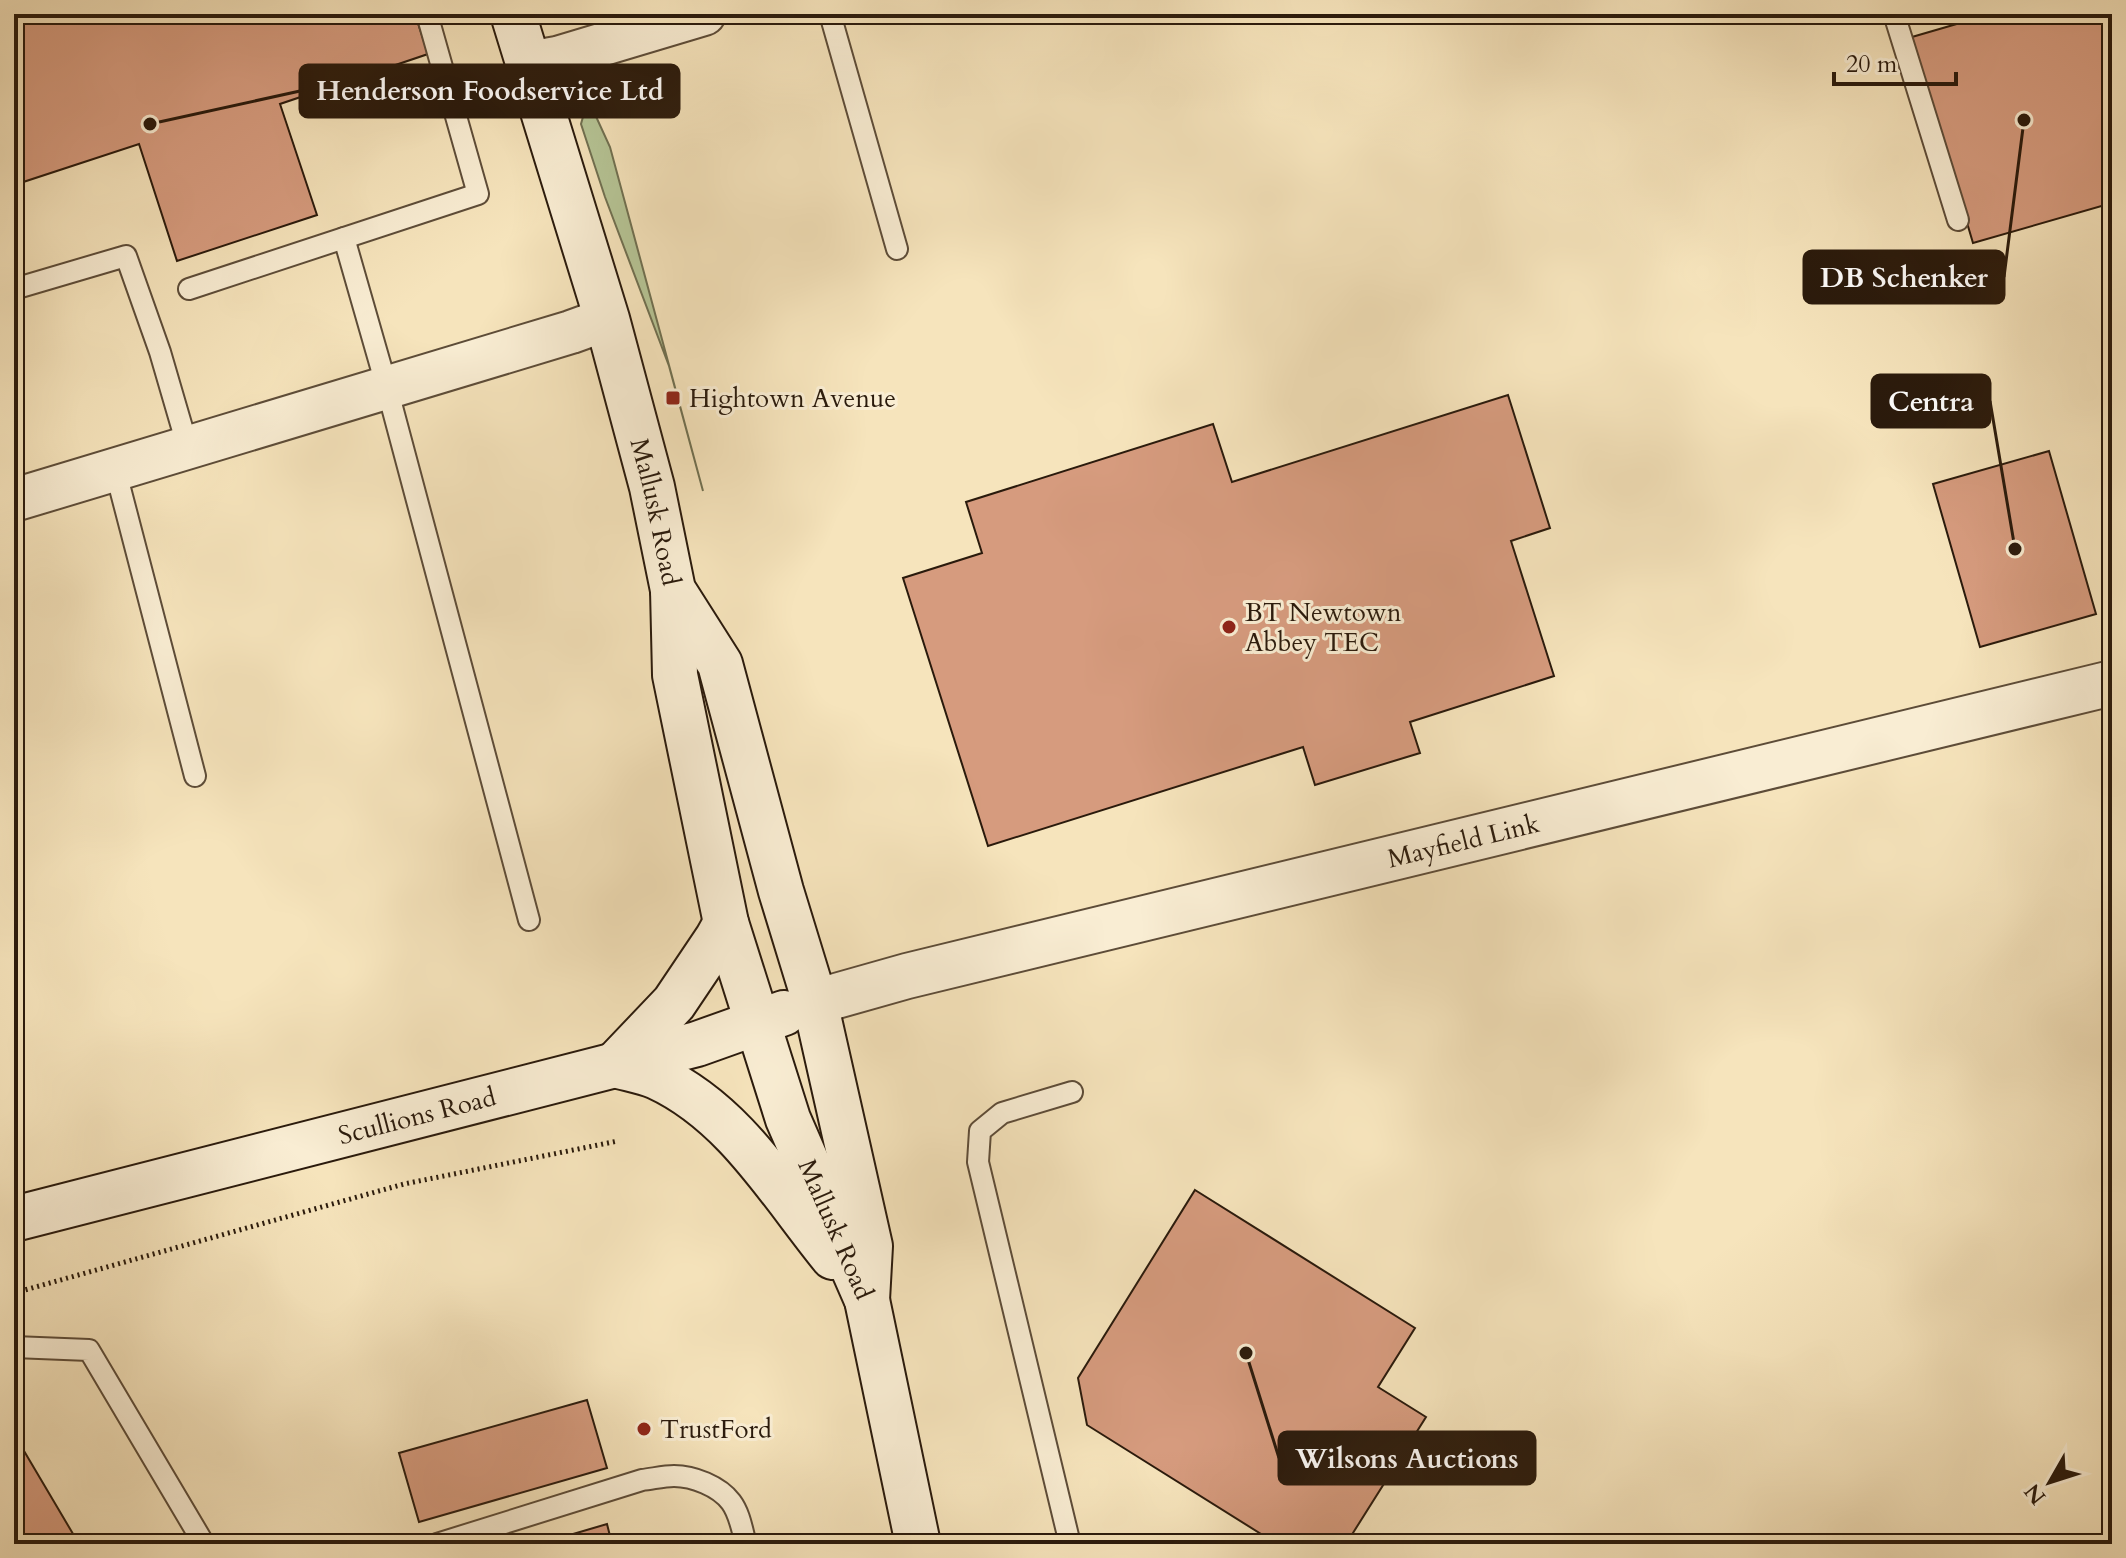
<svg xmlns="http://www.w3.org/2000/svg" width="2126" height="1558" font-family="Cardo,serif">
  <rect width="100%" height="100%" fill="#f6e4bc"/>
  <filter id="stains"><feTurbulence type="fractalNoise" baseFrequency=".0025" numOctaves="4"/><feColorMatrix values="0 0 0 0 .2 0 0 0 0 .09 0 0 0 0 .02 0 0 0 .5 -.17"/></filter>
  <radialGradient id="worn" r=".72"><stop offset=".6" stop-color="#630" stop-opacity="0"/><stop offset="1" stop-color="#630" stop-opacity=".3"/></radialGradient>
  <polygon fill="#b6c596" stroke="#707051" stroke-width="2" points="588,99 610,147 703,491 669,366 605,197 581,124"/>
  <g fill="#d69b7e" stroke="#2a1a0c" stroke-width="2">
    <polygon points="14,14 415,14 428,54 280,104 317,215 177,261 139,144 14,185"/>
    <polygon points="1991,14 2112,14 2112,203 1973,243 1912,37"/>
    <polygon points="1508,395 1550,528 1511,541 1554,676 1410,722 1420,753 1315,785 1303,747 988,846 903,578 982,553 966,502 1213,424 1232,482"/>
    <polygon points="2049,451 2096,614 1980,647 1933,484"/>
    <polygon points="1195,1190 1415,1328 1378,1387 1426,1417 1346,1544 1277,1544 1087,1425 1078,1378"/>
    <polygon points="587,1400 607,1468 419,1522 399,1453"/>
    <polygon points="14,1434 79,1544 14,1544"/>
    <polygon points="607,1524 612,1544 539,1544"/>
  </g>
  <g fill="none" stroke-linecap="round" stroke-linejoin="round">
    <g stroke="#5d4c38" stroke-width="24">
      <g id="service">
        <polyline points="830,14 897,249"/>
        <polyline points="1894,14 1958,220"/>
        <polyline points="344,238 387,388 529,920"/>
        <polyline points="14,289 126,256 160,352 188,448"/>
        <polyline points="189,289 478,194 427,14"/>
        <polyline points="115,469 195,776"/>
        <polyline points="14,1347 89,1350 204,1544"/>
        <path d="M437,1544L642,1480C652,1479 664,1476 674,1476C693,1476 719,1486 731,1502C740,1514 742,1530 746,1544"/>
        <polyline points="1070,1544 978,1162 980,1131 1002,1113 1072,1092"/>
      </g>
    </g>
    <g stroke="#5d4c38" stroke-width="46">
      <g id="minor">
        <polyline points="528,63 557,58 704,14"/>
        <polyline points="14,500 571,332 607,319"/>
      </g>
    </g>
    <g stroke="#5d4c38" stroke-width="48">
      <g id="tertiary">
        <path id="s1" d="M815,1002L907,976L2112,683"/>
      </g>
    </g>
    <g stroke="#2a1a0c" stroke-width="48">
      <g id="secondary">
        <path id="s2" d="M513,14L607,319L652,487L673,590L720,664L781,891L815,1002L870,1246L867,1300"/>
        <path id="s3" d="M673,590L675,675L726,923L788,1119L867,1300L918,1544"/>
        <path d="M615,1065C629,1069 644,1071 657,1077C735,1113 780,1192 833,1257"/>
        <polyline points="615,1065 674,1003 717,939 726,923"/>
        <path id="s4" d="M14,1219L697,1044L784,1013"/>
      </g>
    </g>
    <polyline stroke="#2a1a0c" stroke-width="5" stroke-dasharray="2 4" stroke-linecap="butt" points="14,1293 404,1184 618,1141"/>
    <use href="#service" stroke="#f9edd3" stroke-width="20"/>
    <use href="#minor" stroke="#f9edd3" stroke-width="42"/>
    <use href="#tertiary" stroke="#f9edd3" stroke-width="44"/>
    <use href="#secondary" stroke="#f9edd3" stroke-width="44"/>
  </g>
  <g fill="#8f2418" stroke="#f9edd3" stroke-width="3">
    <rect x="665" y="390" width="16" height="16" rx="4"/>
    <circle cx="1229" cy="627" r="8"/>
    <circle cx="644" cy="1429" r="8"/>
  </g>
  <g text-anchor="middle" dominant-baseline="central" stroke-width="6" stroke-linejoin="round" paint-order="stroke">
    <g font-size="26" fill="#2a1a0c" stroke="#f9edd3" text-anchor="start">
      <text x="689" y="398">Hightown Avenue</text>
      <text x="1245" y="612">BT Newtown<tspan x="1245" dy="30">Abbey TEC</tspan></text>
      <text x="660" y="1429">TrustFord</text>
    </g>
    <g font-size="26" fill="#2a1a0c" stroke="#f9edd3">
      <text stroke="none"><textPath href="#s2" startOffset="518">Mallusk Road</textPath></text>
      <text stroke="none"><textPath href="#s1" startOffset="668">Mayfield Link</textPath></text>
      <text stroke="none"><textPath href="#s4" startOffset="416">Scullions Road</textPath></text>
      <text stroke="none"><textPath href="#s3" startOffset="664">Mallusk Road</textPath></text>
    </g>
  </g>
  <path fill="none" stroke="#2a1a0c" stroke-width="3" d="M150 124L300 91M2024 120L2004 277M2015 549L1990 401M1246 1353L1279 1458"/>
  <g fill="#2a1a0c" stroke="#f9edd3" stroke-width="3">
    <circle cx="150" cy="124" r="8"/>
    <circle cx="2024" cy="120" r="8"/>
    <circle cx="2015" cy="549" r="8"/>
    <circle cx="1246" cy="1353" r="8"/>
  </g>
  <g fill="#2a1a0c" stroke="#2a1a0c" stroke-width="3">
    <rect x="300" y="65" width="379" height="52" rx="8"/>
    <rect x="1804" y="251" width="200" height="52" rx="8"/>
    <rect x="1872" y="375" width="118" height="52" rx="8"/>
    <rect x="1279" y="1432" width="256" height="52" rx="8"/>
  </g>
  <g font-size="28" text-anchor="middle" font-weight="bold" fill="#fff">
    <text x="490" y="100">Henderson Foodservice Ltd</text>
    <text x="1904" y="287">DB Schenker</text>
    <text x="1931" y="411">Centra</text>
    <text x="1407" y="1468">Wilsons Auctions</text>
  </g>
  <rect width="2126" height="1558" fill="none" stroke="#f6e4bc" stroke-width="48"/>
  <rect x="16" y="16" width="2094" height="1526" fill="none" stroke="#2a1a0c" stroke-width="4"/>
  <rect x="24" y="24" width="2078" height="1510" fill="none" stroke="#2a1a0c" stroke-width="2"/>
  <g transform="translate(2050 1482) rotate(231)" stroke="#f9edd3" stroke-width="6" paint-order="stroke">
  <path d="M0-6L14 30L0 20L-14 30Z" fill="#2a1a0c"/>
  <text y="-12" font-size="22" font-weight="bold" text-anchor="middle" fill="#2a1a0c">N</text>
  </g>
  <path d="M1834 72v12h122v-12" fill="none" stroke="#2a1a0c" stroke-width="4"/>
  <text x="1846" y="72" font-size="24" fill="#2a1a0c" stroke="#f9edd3" stroke-width="6" paint-order="stroke">20 m</text>
  <rect width="100%" height="100%" filter="url(#stains)"/>
  <rect width="100%" height="100%" fill="url(#worn)"/>
</svg>
